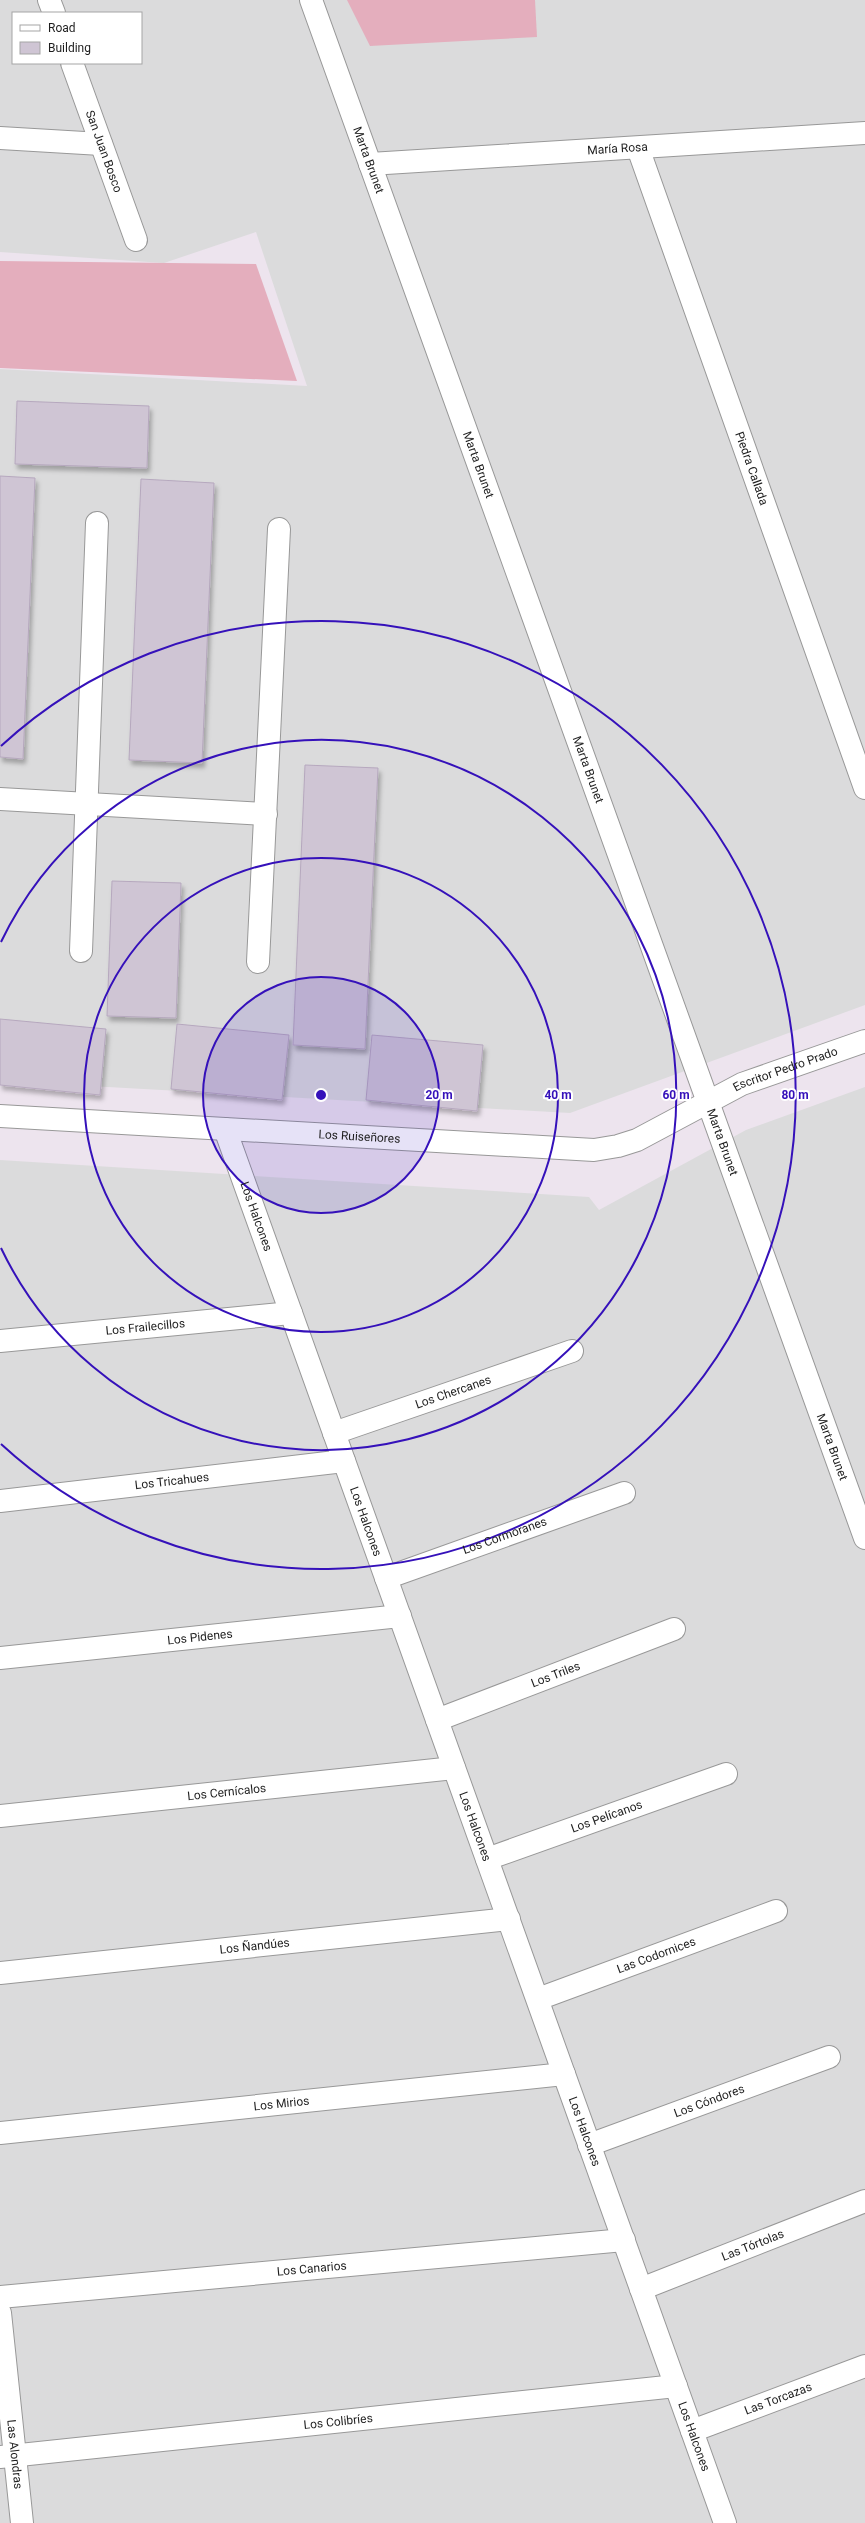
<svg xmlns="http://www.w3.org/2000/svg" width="865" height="2523" font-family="Roboto,sans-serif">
  <defs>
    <filter id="shadow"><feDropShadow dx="2.5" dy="4.5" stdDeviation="2" flood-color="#0004"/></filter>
  </defs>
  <rect width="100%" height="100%" fill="#ede4ee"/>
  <g fill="#dbdbdc" fill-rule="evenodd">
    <path d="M0,0H865V1005L570,1113L0,1081V369L307,386L256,232L164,263L0,252ZM13,13H141V63H13Z"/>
    <polygon points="865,1087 865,2523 0,2523 0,1160 589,1197 599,1210 746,1130"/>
  </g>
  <g fill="#e4aebd">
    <polygon points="347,0 535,0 537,37 370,46"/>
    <polygon points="0,261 256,264 297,381 0,368"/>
  </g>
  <g fill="#cfc5d4" stroke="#b6a8be" filter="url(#shadow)">
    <polygon points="17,401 149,406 147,468 15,464"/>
    <polygon points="0,476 35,478 23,759 0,757"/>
    <polygon points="141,479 214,483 202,763 129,760"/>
    <polygon points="305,765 378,768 365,1049 293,1045"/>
    <polygon points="112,881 181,883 176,1018 107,1016"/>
    <polygon points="0,1019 106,1029 100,1095 0,1085"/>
    <polygon points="177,1024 289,1035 282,1100 171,1089"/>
    <polygon points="372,1035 483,1045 477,1111 366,1100"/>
  </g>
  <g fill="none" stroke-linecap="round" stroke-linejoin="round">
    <g stroke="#989898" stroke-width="24">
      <g id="minor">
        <polyline points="49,0 54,13"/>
        <path id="s1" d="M311,0L865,1538"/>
        <path id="s2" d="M72,63L136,240"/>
        <polyline points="0,138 101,144"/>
        <path id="s3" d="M638,148L865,788"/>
        <path id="s4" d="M370,164L865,133"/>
        <polyline points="0,799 266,814"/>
        <polyline points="81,951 97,523"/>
        <polyline points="258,962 279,529"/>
        <path id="s5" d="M0,1116L594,1150L618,1146L637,1140L742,1084L865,1041"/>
        <path id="s6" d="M225,1129L725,2523"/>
        <path id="s7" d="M0,1341L291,1313"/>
        <path id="s8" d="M334,1433L572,1351"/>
        <path id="s9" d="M0,1501L344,1461"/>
        <path id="s10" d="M386,1578L624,1493"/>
        <path id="s11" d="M0,1658L400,1616"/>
        <path id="s12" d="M437,1720L674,1629"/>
        <path id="s13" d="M0,1816L454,1768"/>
        <path id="s14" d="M487,1859L726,1774"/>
        <path id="s15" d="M0,1973L509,1919"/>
        <path id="s16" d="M538,1999L776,1911"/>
        <path id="s17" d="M0,2133L564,2074"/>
        <path id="s18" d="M589,2145L829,2057"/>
        <path id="s19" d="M641,2289L865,2201"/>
        <path id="s20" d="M0,2297L624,2240"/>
        <path id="s21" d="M0,2313L22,2523"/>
        <path id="s22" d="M692,2431L865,2366"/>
        <path id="s23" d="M0,2457L676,2386"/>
      </g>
    </g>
    <use href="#minor" stroke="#fff" stroke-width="22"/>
  </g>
  <circle cx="321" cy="1095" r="118" fill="#3511ba" fill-opacity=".12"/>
  <g fill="none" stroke="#3511ba" stroke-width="2">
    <circle cx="321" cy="1095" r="118"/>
    <circle cx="321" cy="1095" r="237"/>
    <path d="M1 942A355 355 0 1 1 1 1248"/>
    <path d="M1 746A474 474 0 1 1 1 1444"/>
  </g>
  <g text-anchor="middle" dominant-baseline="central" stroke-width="4" stroke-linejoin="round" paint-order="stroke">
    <g font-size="12" fill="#1e1e1e" stroke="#fff">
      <text stroke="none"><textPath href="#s4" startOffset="248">María Rosa</textPath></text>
      <text stroke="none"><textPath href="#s2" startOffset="94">San Juan Bosco</textPath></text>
      <text stroke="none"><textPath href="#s1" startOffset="170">Marta Brunet</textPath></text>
      <text stroke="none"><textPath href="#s1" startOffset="494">Marta Brunet</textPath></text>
      <text stroke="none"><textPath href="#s3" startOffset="340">Piedra Callada</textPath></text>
      <text stroke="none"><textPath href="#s1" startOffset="818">Marta Brunet</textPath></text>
      <text stroke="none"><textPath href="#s5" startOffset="804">Escritor Pedro Prado</textPath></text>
      <text stroke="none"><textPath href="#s5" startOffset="360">Los Ruiseñores</textPath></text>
      <text stroke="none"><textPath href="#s1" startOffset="1214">Marta Brunet</textPath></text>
      <text stroke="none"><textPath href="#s6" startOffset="93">Los Halcones</textPath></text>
      <text stroke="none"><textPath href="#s7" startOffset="146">Los Frailecillos</textPath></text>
      <text stroke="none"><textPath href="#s8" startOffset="126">Los Chercanes</textPath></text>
      <text stroke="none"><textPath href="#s1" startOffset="1538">Marta Brunet</textPath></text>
      <text stroke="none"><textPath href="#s9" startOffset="173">Los Tricahues</textPath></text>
      <text stroke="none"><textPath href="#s6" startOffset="417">Los Halcones</textPath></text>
      <text stroke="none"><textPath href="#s10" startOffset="126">Los Cormoranes</textPath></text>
      <text stroke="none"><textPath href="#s11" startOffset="201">Los Pidenes</textPath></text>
      <text stroke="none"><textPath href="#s12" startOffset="127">Los Triles</textPath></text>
      <text stroke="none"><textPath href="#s13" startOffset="228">Los Cernícalos</textPath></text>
      <text stroke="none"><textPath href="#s14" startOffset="127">Los Pelícanos</textPath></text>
      <text stroke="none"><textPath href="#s6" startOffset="741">Los Halcones</textPath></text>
      <text stroke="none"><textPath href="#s15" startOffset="256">Los Ñandúes</textPath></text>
      <text stroke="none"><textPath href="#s16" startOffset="126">Las Codornices</textPath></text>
      <text stroke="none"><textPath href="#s18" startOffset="128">Los Cóndores</textPath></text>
      <text stroke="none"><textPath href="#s17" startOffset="283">Los Mirios</textPath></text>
      <text stroke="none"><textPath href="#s6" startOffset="1065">Los Halcones</textPath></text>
      <text stroke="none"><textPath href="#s19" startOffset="120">Las Tórtolas</textPath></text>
      <text stroke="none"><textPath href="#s20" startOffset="313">Los Canarios</textPath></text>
      <text stroke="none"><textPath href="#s22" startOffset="92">Las Torcazas</textPath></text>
      <text stroke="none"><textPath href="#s23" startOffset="340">Los Colibríes</textPath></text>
      <text stroke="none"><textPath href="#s6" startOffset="1389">Los Halcones</textPath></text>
      <text stroke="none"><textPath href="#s21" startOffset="142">Las Alondras</textPath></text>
    </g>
  </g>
  <circle cx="321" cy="1095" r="6" fill="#3511ba" stroke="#fff" stroke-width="2"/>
  <g font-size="12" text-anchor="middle" font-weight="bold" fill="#3511ba" stroke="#fff" stroke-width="4" stroke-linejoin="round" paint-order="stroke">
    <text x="439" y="1099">20 m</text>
    <text x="558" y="1099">40 m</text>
    <text x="676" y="1099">60 m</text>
    <text x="795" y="1099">80 m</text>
  </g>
  <rect x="12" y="12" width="130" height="52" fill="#ffffff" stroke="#a5a5a5"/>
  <rect x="20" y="25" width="20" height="6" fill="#ffffff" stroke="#a5a5a5"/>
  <text x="48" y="32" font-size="12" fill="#1e1e1e">Road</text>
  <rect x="20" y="42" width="20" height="12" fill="#cfc5d4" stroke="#a5a5a5"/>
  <text x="48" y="52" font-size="12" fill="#1e1e1e">Building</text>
</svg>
